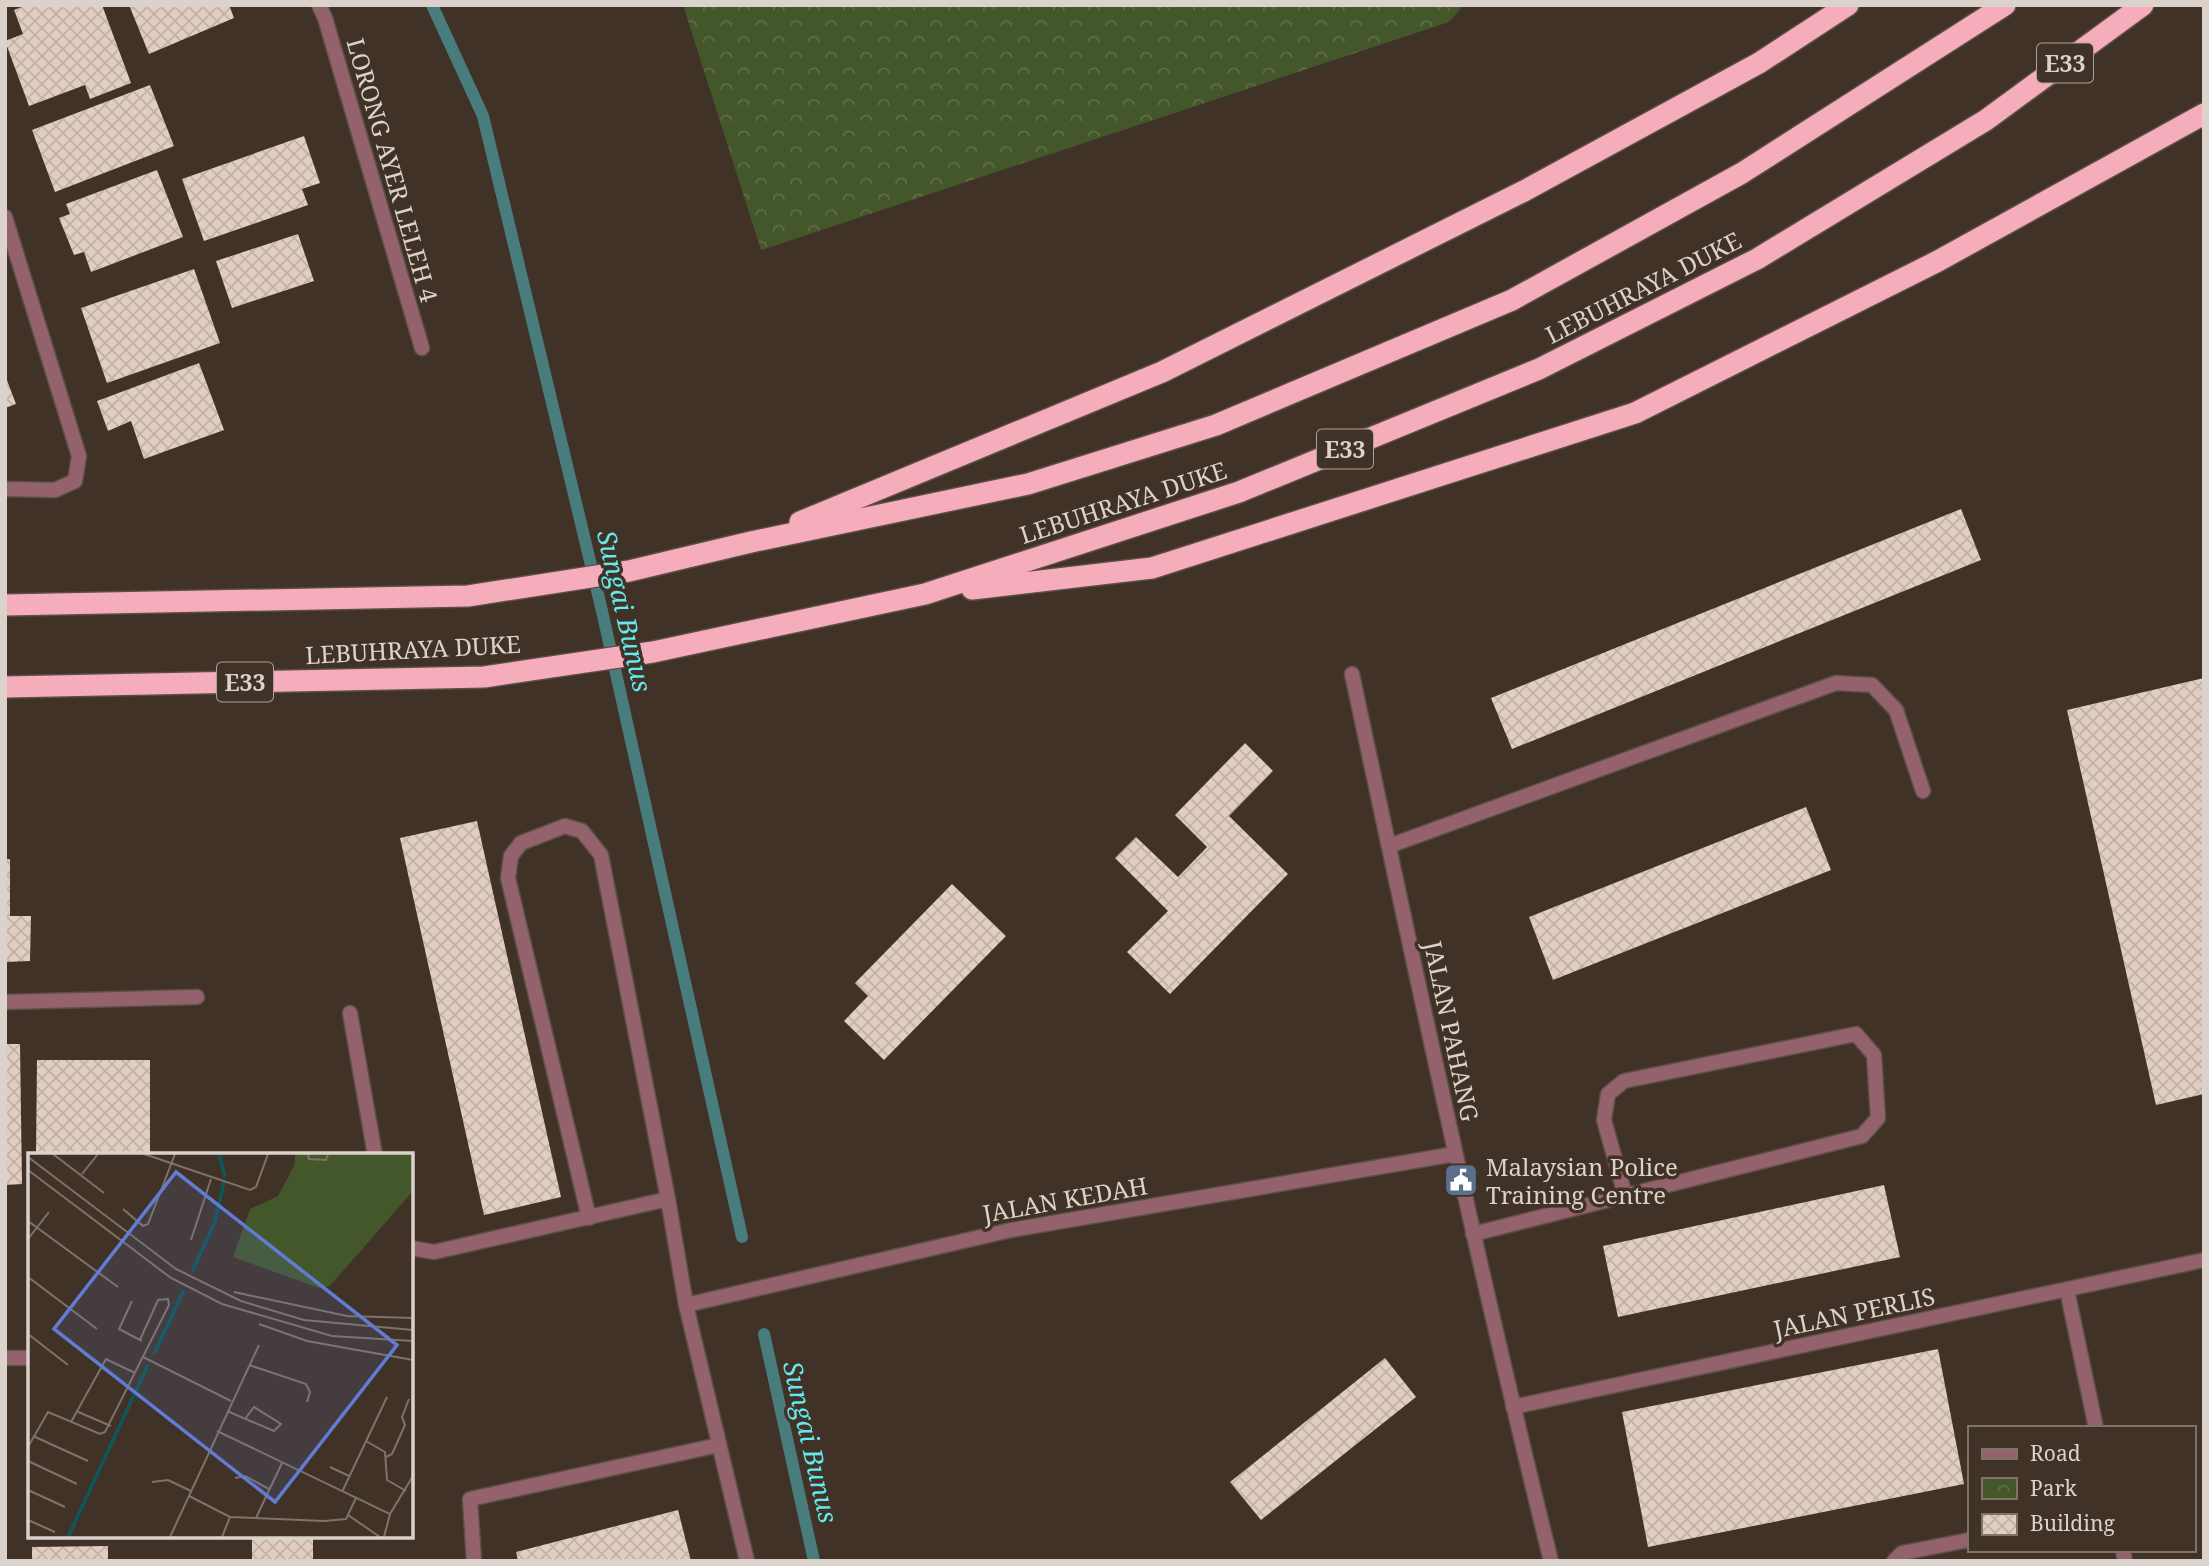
<svg xmlns="http://www.w3.org/2000/svg" width="2209" height="1566" font-family="'Noto Serif',serif">
  <defs>
    <pattern id="park-crowns" width="20" height="18" patternUnits="userSpaceOnUse" patternTransform="scale(1.75)"><rect width="20" height="18" fill="#44572b"/><path d="M2 6a3 3 0 1 1 6 0M12 15a3 3 0 1 1 6 0" fill="none" stroke="#5e6e48"/></pattern>
    <pattern id="building-cross-hatch" width="8" height="8" patternUnits="userSpaceOnUse" patternTransform="scale(1.75)"><rect width="8" height="8" fill="#e1cec1"/><path d="M0 0l8 8M0 8l8-8" fill="none" stroke="#c1b1a7"/></pattern>
  </defs>
  <rect width="100%" height="100%" fill="#413227"/>
  <polygon fill="url(#park-crowns)" points="683,5 1464,5 1449,22 761,250"/>
  <g fill="none" stroke-linecap="round" stroke-linejoin="round">
    <g stroke="#497d7d" stroke-width="12">
      <polyline points="432,5 483,116 602,611 742,1237"/>
      <polyline points="764,1334 814,1561"/>
    </g>
  </g>
  <g fill="url(#building-cross-hatch)">
    <polygon points="27,5 102,5 131,83 90,99 85,85 29,106 5,41 23,34 14,10"/>
    <polygon points="129,5 229,5 234,18 149,54"/>
    <polygon points="150,85 174,146 55,192 32,130"/>
    <polygon points="304,136 320,183 302,189 308,205 204,241 182,179"/>
    <polygon points="157,170 183,237 91,272 84,252 74,255 59,218 70,214 66,204"/>
    <polygon points="298,234 314,281 232,308 216,261"/>
    <polygon points="194,269 220,343 107,383 81,308"/>
    <polygon points="199,363 224,430 144,459 131,421 108,431 97,401"/>
    <polygon points="5,375 16,404 5,408"/>
    <polygon points="1961,509 1981,560 1512,749 1491,698"/>
    <polygon points="2204,678 2204,1094 2156,1105 2067,710"/>
    <polygon points="1245,743 1273,771 1229,816 1288,874 1170,994 1127,952 1168,911 1115,858 1136,837 1178,877 1207,847 1175,815"/>
    <polygon points="1806,807 1831,870 1553,980 1529,917"/>
    <polygon points="477,821 561,1197 484,1215 400,838"/>
    <polygon points="5,859 10,859 10,916 31,916 30,961 5,962"/>
    <polygon points="952,884 1006,936 884,1060 844,1021 868,996 855,983"/>
    <polygon points="5,1044 20,1044 22,1184 5,1185"/>
    <polygon points="37,1060 150,1060 150,1155 36,1155"/>
    <polygon points="1884,1185 1900,1257 1618,1317 1603,1246"/>
    <polygon points="1938,1349 1964,1484 1648,1547 1622,1412"/>
    <polygon points="1385,1358 1416,1397 1261,1520 1230,1482"/>
    <polygon points="678,1510 691,1561 518,1561 516,1552"/>
    <polygon points="252,1536 313,1536 313,1560 252,1561"/>
    <polygon points="108,1546 108,1561 32,1561 32,1547"/>
  </g>
  <g fill="none" stroke-linecap="round" stroke-linejoin="round">
    <g stroke="#5d4f45" stroke-width="17">
      <g id="service">
        <path d="M1352,674C1415,970 1478,1267 1551,1561"/>
        <polyline points="1389,846 1836,683 1872,685 1896,710 1923,791"/>
        <polyline points="350,1013 375,1155"/>
        <polyline points="589,1218 508,878 511,856 521,843 565,826 582,831 601,855 668,1199 686,1305 747,1561"/>
        <polyline points="1473,1234 1862,1136 1878,1118 1874,1055 1856,1034 1624,1081 1608,1094 1604,1120 1625,1195"/>
        <polyline points="411,1248 434,1252 668,1199"/>
        <polyline points="2067,1290 2096,1428"/>
        <polyline points="686,1305 1011,1230 1455,1154"/>
        <polyline points="1513,1407 2204,1260"/>
        <polyline points="2123,1550 2125,1561"/>
        <polyline points="474,1561 470,1499 719,1445"/>
        <polyline points="1894,1561 1902,1553 1969,1540"/>
      </g>
    </g>
    <g stroke="#5d4f45" stroke-width="17">
      <g id="minor">
        <polyline points="319,5 325,18 422,348"/>
        <polyline points="5,217 79,456 75,481 55,490 5,489"/>
        <polyline points="5,1002 197,997"/>
        <polyline points="5,1358 30,1358"/>
      </g>
    </g>
    <g stroke="#5d4f45" stroke-width="24">
      <g id="motorway">
        <polyline points="800,522 1162,372 1524,191 1759,63 1848,5"/>
        <polyline points="972,589 1152,568 1635,413 1938,261 2204,114"/>
        <polyline points="5,605 468,596 629,571 751,542 1028,484 1216,425 1512,300 1742,173 2005,5"/>
        <polyline points="5,687 484,677 653,652 925,594 1239,492 1539,369 1757,259 1986,120 2143,5"/>
      </g>
    </g>
    <use href="#service" stroke="#93626c" stroke-width="14"/>
    <use href="#minor" stroke="#93626c" stroke-width="14"/>
    <use href="#motorway" stroke="#f6adbb" stroke-width="21"/>
  </g>
  <defs>
    <g id="civic-square" transform="scale(1.75)"><rect x="-9" y="-9" width="18" height="18" rx="4" fill="#5c6f8a" stroke="#413227"/><path d="M-.6-6.5H3V-4.5H.6V-3L4-1V1h2V6H-6V1h2V-1L-.6-3ZM-1.2 2.5V6h2.4V2.5Z" fill="#fff"/></g>
  </defs>
  <g fill-rule="evenodd">
    <use href="#civic-square" x="1461" y="1180"/>
  </g>
  <g text-anchor="middle" dominant-baseline="central" stroke-width="7" stroke-linejoin="round" paint-order="stroke">
    <g fill="#413227" stroke="#ada29a" stroke-width="2">
      <rect x="2037" y="43.5" width="56" height="39" rx="5"/>
      <rect x="1317" y="429.5" width="56" height="39" rx="5"/>
      <rect x="217" y="662.5" width="56" height="39" rx="5"/>
    </g>
    <g font-size="23" font-weight="bold" fill="#dbd2cb">
      <text x="2065" y="63">E33</text>
      <text x="1345" y="449">E33</text>
      <text x="245" y="682">E33</text>
    </g>
    <g font-size="24" fill="#dbd2cb" stroke="#413227">
      <text transform="translate(393 170) rotate(74)">LORONG AYER LELEH 4</text>
      <text transform="translate(1643 287) rotate(-27)">LEBUHRAYA DUKE</text>
      <text transform="translate(1123 502) rotate(-18)">LEBUHRAYA DUKE</text>
      <text transform="translate(413 649) rotate(-3)">LEBUHRAYA DUKE</text>
      <text transform="translate(1452 1031) rotate(78)">JALAN PAHANG</text>
      <text transform="translate(1065 1199) rotate(-10)">JALAN KEDAH</text>
      <text transform="translate(1854 1312) rotate(-12)">JALAN PERLIS</text>
    </g>
    <g font-size="24" fill="#dbd2cb" stroke="#413227" text-anchor="start">
      <text x="1486" y="1166">Malaysian Police<tspan x="1486" dy="28">Training Centre</tspan></text>
    </g>
    <g font-size="26" font-style="italic" fill="#65e8ee" stroke="#413227">
      <text transform="translate(625 611) rotate(77)">Sungai Bunus</text>
      <text transform="translate(811 1442) rotate(77)">Sungai Bunus</text>
    </g>
  </g>
  <g transform="translate(28 1153)">
    <rect width="385" height="385" fill="#413227"/>
    <path d="M267,1H385V38L302,133L291,135L205,104L222,56L250,43L267,11Z" fill="#44572b"/>
    <path fill="none" stroke="#0b585b" stroke-width="3.5" d="M191,1L197,24M164,119L187,69L196,29M126,201L156,137M40,384L120,212"/>
    <path fill="none" stroke="#7f7269" stroke-width="2" d="M25,1L76,40M116,1L222,37L228,34L240,1M280,1L281,6L298,7L300,1M0,4L148,116L213,148L276,167L385,177M0,17L143,125L194,151L304,183L385,188M54,21L70,1M95,56L115,73L120,71L147,1M0,68L90,134M0,86L21,59M163,87L183,26M0,124L69,176M206,139L319,163L385,165M104,148L91,176L114,188M231,171L279,188L385,207M0,181L40,212M115,204L203,248M221,212L278,231L282,239L279,249M48,258L83,273M199,258L246,278L253,271L226,254L217,266M43,269L78,206L107,220M189,278L362,361L356,384M5,283L60,308M338,288L357,299L359,327L378,338M0,294L20,259L72,281L77,279L141,152L140,146L130,147L112,187M358,304L364,301L377,272L374,264L381,246M0,308L49,331M302,314L321,323M207,325L217,323L241,336M124,329L140,327L163,338M0,337L37,354M314,339L359,244M161,343L202,364L296,368L318,366L328,345M362,361L385,323M320,362L352,384M228,365L254,310M0,367L27,379M142,384L231,192M194,384L202,364"/>
    <path fill="#607cd3" fill-opacity="0.15" stroke="#607cd3" stroke-width="3.5" d="M148,19L369,192L247,349L26,176Z"/>
    <rect width="385" height="385" fill="none" stroke="#dbd2cb" stroke-width="3.5"/>
  </g>
  <rect width="2209" height="1566" fill="none" stroke="#dbd2cb" stroke-width="14"/>
  <rect x="1968" y="1426" width="228" height="126" fill="#413227" stroke="#7f7269" stroke-width="2"/>
  <rect x="1982" y="1449" width="35" height="10" fill="#93626c" stroke="#7f7269" stroke-width="2"/>
  <text x="2030" y="1461" font-size="21" fill="#dbd2cb">Road</text>
  <rect x="1982" y="1478" width="35" height="21" fill="url(#park-crowns)" stroke="#7f7269" stroke-width="2"/>
  <text x="2030" y="1496" font-size="21" fill="#dbd2cb">Park</text>
  <rect x="1982" y="1514" width="35" height="21" fill="url(#building-cross-hatch)" stroke="#7f7269" stroke-width="2"/>
  <text x="2030" y="1531" font-size="21" fill="#dbd2cb">Building</text>
</svg>
